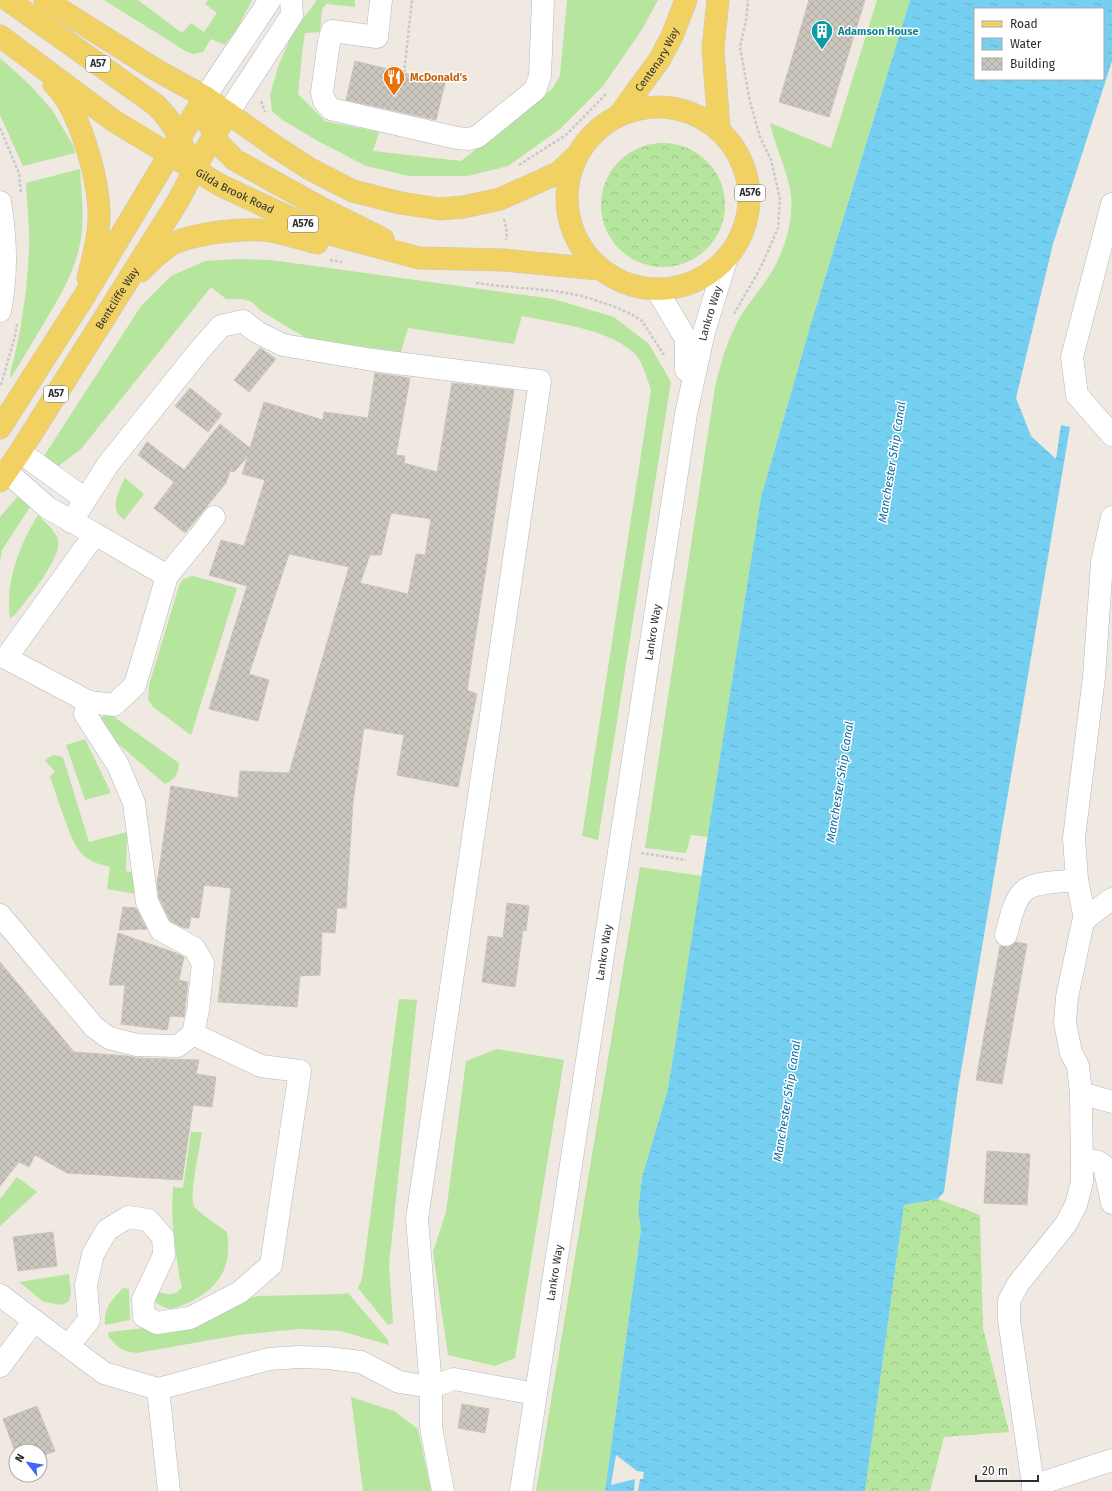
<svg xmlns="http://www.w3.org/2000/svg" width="1112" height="1491" font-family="'Fira Sans',sans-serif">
  <defs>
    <pattern id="forest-crowns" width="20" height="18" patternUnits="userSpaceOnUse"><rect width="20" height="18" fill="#b6e59e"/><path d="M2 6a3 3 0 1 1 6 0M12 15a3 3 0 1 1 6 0" fill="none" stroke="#9dc588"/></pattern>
    <pattern id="water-ripples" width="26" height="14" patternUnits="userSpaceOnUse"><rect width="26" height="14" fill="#75cff0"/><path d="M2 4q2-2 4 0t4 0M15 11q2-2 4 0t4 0" fill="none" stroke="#66b2ce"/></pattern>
    <pattern id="building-cross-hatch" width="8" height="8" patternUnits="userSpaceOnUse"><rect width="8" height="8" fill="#cbc7bf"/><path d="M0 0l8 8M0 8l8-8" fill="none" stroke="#afaba4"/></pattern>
  </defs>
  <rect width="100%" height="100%" fill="#efe9e1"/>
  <g fill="#b6e59e">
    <polygon points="104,0 138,0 182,33 191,23 204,32 217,13 205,4 208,0 252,0 238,27 225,45 211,39 203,52 193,54 187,52"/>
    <polygon points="317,0 355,0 355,7 326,4 322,10 320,32 305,33 303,46 298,94 325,121 379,132 373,151 461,161 553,88 560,75 567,0 658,0 643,28 603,86 560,129 508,166 468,176 409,176 366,166 316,140 281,119 272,111 270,95 279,64 293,32"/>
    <path d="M877,0H910L810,327L761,497L708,837L691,835L686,853L645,848L715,387C720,367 725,346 735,327C745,305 764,287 775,266C786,245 793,220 791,196C788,170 775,148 770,123L831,148Z"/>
    <polygon points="0,58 30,85 52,110 74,147 75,153 23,166 0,115"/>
    <path d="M80,169C81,189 84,210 82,230C79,265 62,293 44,323C33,341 22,360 11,378L10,374C21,334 27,292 29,250C30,228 27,205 26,183Z"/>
    <path d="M239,259L271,260L553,299L614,317L649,344L671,382L598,840L582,836L651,390C647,379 643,362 635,354C610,329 555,323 522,316L514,344L408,328L401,352L306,338L261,311L252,302L242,299H226L211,287L81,449L56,468L42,459L141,306L171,276L205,261Z"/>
    <path d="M125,478L144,494L124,520C122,518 118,515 117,512C113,502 120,487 125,478Z"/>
    <polygon points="20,494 32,504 2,550 0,562 0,517"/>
    <path d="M38,515C44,522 57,531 58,541C61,560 26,600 15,615L10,618C5,582 19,546 38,515Z"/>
    <polygon points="193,576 237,588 191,735 153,707 148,699 149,685 179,586 183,579"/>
    <path d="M110,714L179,763C178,775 175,779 165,784L102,730L98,724L101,717Z"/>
    <polygon points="85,739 111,793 85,800 66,745"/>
    <path d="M54,755L63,757L89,842L127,832L126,871L136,873V894L107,889L110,867C99,864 90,862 82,854C70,842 57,795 50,777L55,771L45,761L49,757Z"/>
    <polygon points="640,867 702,876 668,1089 642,1177 638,1211 641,1229 605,1491 536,1491"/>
    <polygon points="399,999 417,1000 389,1265 393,1323 388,1325 358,1288 362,1279"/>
    <polygon points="497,1049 564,1060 515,1358 495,1366 448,1355 433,1252 446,1212 466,1061"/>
    <path d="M191,1132H202C200,1146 189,1196 194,1206C197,1212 221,1227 227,1232C229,1246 229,1259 223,1272C214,1289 198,1300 180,1306C177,1307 174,1309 171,1309C164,1308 156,1303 152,1299L158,1291C167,1296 177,1296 182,1286C179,1279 179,1272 178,1265C173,1238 171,1214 173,1187L183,1188Z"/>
    <polygon points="17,1177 37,1192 0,1226 0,1199"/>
    <polygon points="69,1274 71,1293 69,1301 62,1305 44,1302 19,1282"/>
    <path d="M123,1288L129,1289L130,1320L105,1325C104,1307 111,1301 123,1288Z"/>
    <path d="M348,1293L388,1340L389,1345L341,1331L299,1329L239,1335L137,1353C121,1351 118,1348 108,1336L109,1332L179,1324L235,1300L259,1296L341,1294Z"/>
    <polygon points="351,1397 394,1411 418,1429 431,1491 363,1491"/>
  </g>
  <g fill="url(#forest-crowns)">
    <circle cx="663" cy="205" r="62"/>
    <polygon points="938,1199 980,1215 983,1328 1009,1432 944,1437 930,1491 865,1491 904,1205"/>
  </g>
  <path fill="url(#water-ripples)" fill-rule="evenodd" d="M910,0H1112V61L1053,244L1016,398L1031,436L1056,459L1061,425L1070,427L958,1089L944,1192L938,1199L904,1205L865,1491H605L641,1229L638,1211L642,1177L668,1089L761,497L810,327ZM975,9H1103V79H975Z"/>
  <polygon fill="#efe9e1" points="616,1455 637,1471 644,1472 643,1479 640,1479 638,1491 634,1491 635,1479 611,1485"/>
  <g fill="url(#building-cross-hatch)" stroke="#cbc5ba" fill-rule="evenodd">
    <polygon points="809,0 865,0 829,117 779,102"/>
    <polygon points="355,61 445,83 436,120 346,100"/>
    <polygon points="260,348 276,359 249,392 234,380"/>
    <path d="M375,373L410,378L396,455L405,456L404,463L437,472L452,383L514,390L467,690L477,694L458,787L397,775L404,735L364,728L353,802L346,908H337L335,933L322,932L320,975L300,976L297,1007L218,1002L231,888L204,885L199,918L191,917L189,928H184L170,921L159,898L157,884L171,786L238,798L240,771L289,773L349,567L289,554L249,674L269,680L258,721L209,709L247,586L209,575L221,540L244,546L265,480L242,474L248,456L234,472L230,471L226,483L185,533L154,508L174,482L138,455L147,442L184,470L220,424L250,448L264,402L323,420L324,412L368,418ZM391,513L431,519L425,555L416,554L408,594L360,583L370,555H381Z"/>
    <polygon points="190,388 222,414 208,432 175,406"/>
    <polygon points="507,903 529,906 526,931 523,930 515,987 482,982 488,936 503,938"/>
    <polygon points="123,907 136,908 147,929 119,930"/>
    <polygon points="118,933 176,953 184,957 179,980 188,982 184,1017 170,1016 167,1030 121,1024 125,985 109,985"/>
    <polygon points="1016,942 1027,944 1002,1084 976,1080 1000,946 1009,947"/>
    <polygon points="0,962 74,1052 128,1056 137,1058 199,1060 196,1074 216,1077 212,1107 193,1105 182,1180 67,1173 35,1155 29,1167 19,1162 0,1186"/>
    <polygon points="987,1151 1030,1154 1027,1205 984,1203"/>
    <polygon points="53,1232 57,1266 18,1271 13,1237"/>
    <polygon points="462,1404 489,1409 485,1433 458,1428"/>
    <polygon points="37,1406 55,1451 40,1457 40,1451 16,1451 16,1454 3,1419"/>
  </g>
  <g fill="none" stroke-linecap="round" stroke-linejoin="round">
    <g stroke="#b4b7c1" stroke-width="23">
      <g id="minor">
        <polyline points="381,0 377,37 332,31 329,42 322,92 324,101 331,109 457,138 468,139 477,137 535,90 540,76 543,0"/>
        <polyline points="205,97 270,0"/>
        <polyline points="228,113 292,15 291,0"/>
        <path d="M0,202C6,237 7,276 0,311"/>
        <polyline points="1112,204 1072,357 1077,395 1112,435"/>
        <polyline points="657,290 686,339 686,370"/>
        <polyline points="20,452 85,499"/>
        <polyline points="7,472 48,508 95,534 167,576 135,685 114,705 89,702 6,658 95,534"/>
        <polyline points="71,522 109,463 199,351 221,326 243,321 257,332 283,345 373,360 540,381 417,1219 431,1387 431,1427 443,1491"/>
        <polyline points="167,576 199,537 214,517"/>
        <polyline points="1112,899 1090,915 1083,922 1067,997 1065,1023 1071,1053 1078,1066 1081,1093 1112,1102"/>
        <polyline points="0,915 94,1027 109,1038 137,1045 178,1046 193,1034 198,1010 203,963 194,948 161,930 147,902 134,803 118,765 85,714 89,702"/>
        <polyline points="1085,919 1077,880 1074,838 1094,677 1102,562 1112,517"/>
        <path d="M1006,935C1010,921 1013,902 1023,892C1033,881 1063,882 1077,880"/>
        <path d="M1082,1162C1091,1161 1097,1159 1104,1166L1112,1203"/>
        <polyline points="0,1295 104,1373 158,1389 269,1359 299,1357 328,1358 361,1362 399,1382 431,1387 454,1379 535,1394"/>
        <polyline points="68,1346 89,1320 86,1285 93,1254 107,1230 128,1217 148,1220 163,1237 164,1255 143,1300 144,1316 157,1323 190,1318 240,1292 271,1265 300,1071 261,1066 193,1034"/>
        <polyline points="0,1366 34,1321"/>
        <polyline points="158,1389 169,1491"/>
        <polyline points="1033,1486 1112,1460"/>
        <path id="s1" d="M521,1491L686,414L704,332L726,260"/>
        <polyline points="1034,1491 1009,1320 1009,1301 1018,1284 1066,1224 1076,1205 1082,1182 1081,1093"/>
      </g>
    </g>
    <g stroke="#c9c9c9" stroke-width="23">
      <g id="major">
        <path d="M8,0L156,105C169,118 178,131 184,149"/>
        <polyline points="45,0 153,68 205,97 276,147 310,169 353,191 400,203 440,209 463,207 500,199 558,173 575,157"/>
        <polyline points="718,0 713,48 719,129"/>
        <path id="s2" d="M0,36L114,121L220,185L318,231L419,258L503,260L599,269"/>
        <path d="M54,84C79,108 98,177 99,212C100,234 93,257 88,278"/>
        <circle cx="658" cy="198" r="91"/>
        <path id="s3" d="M620,114L660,59L672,36L686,0"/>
        <polyline points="208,123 220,145 235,160 323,209 383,239"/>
        <path d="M141,271C147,264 166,247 174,243C197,233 245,227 270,231C286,234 302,239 317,243"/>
        <polyline points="0,428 85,295 180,137 205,97"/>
        <path id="s4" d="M0,481L20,452L178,201L204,152L228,113"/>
      </g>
    </g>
    <g stroke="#c9c9c9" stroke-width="2.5" stroke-dasharray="3 2" stroke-linecap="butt">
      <polyline points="404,73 412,0"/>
      <polyline points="261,101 265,112"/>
      <polyline points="0,128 19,173 21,194"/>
      <polyline points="519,165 566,135 607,93"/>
      <polyline points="504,219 507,232 506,240"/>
      <polyline points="330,260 342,262"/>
      <polyline points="476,283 500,286 555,291 582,296 610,305 631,314 642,321 664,355"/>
      <polyline points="734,314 761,267 778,228 780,199 771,160 760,137 750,102 740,47 746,21 748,0"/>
      <polyline points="1,385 15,336 17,324"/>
      <polyline points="641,853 686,860"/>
    </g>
    <use href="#minor" stroke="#fff" stroke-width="22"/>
    <use href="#major" stroke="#f2d163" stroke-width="22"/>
  </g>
  <defs>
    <g id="building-pin" transform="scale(1.15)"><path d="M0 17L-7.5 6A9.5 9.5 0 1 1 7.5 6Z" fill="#0f9aa8" stroke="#fff"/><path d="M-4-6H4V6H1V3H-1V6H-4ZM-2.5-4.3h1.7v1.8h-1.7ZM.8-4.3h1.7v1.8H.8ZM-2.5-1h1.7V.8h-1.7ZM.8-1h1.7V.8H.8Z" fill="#fff"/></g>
    <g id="restaurant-pin" transform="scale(1.15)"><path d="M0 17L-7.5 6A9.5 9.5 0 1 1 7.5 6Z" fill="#e8710a" stroke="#fff"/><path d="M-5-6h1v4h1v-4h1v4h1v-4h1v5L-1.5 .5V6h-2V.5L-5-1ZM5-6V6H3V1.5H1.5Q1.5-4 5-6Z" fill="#fff"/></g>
  </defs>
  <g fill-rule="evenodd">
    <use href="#building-pin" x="822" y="31"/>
    <use href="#restaurant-pin" x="394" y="77"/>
  </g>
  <g text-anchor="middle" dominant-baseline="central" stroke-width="3" stroke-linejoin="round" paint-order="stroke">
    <g fill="#fff" stroke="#6d6d6d" stroke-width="1">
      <rect x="86" y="56" width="24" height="16" rx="3"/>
      <rect x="735" y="185" width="30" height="16" rx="3"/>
      <rect x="288" y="216" width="30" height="16" rx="3"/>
      <rect x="44" y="386" width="24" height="16" rx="3"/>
    </g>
    <g font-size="10" font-weight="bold" fill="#2e2e2e">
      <text x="98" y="64">A57</text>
      <text x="750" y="193">A576</text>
      <text x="303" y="224">A576</text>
      <text x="56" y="394">A57</text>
    </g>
    <g font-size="11" font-weight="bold" fill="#0d838f" stroke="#fff" text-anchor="start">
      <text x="838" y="31">Adamson House</text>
    </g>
    <g font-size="11" fill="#2e2e2e" stroke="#fff">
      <text stroke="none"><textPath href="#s3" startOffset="66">Centenary Way</textPath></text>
      <text stroke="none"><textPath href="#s2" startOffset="282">Gilda Brook Road</textPath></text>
      <text stroke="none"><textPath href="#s4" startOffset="217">Bentcliffe Way</textPath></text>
      <text stroke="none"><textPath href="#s1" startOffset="1193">Lankro Way</textPath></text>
      <text stroke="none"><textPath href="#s1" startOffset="869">Lankro Way</textPath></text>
      <text stroke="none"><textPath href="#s1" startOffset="545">Lankro Way</textPath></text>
      <text stroke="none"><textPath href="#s1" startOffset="221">Lankro Way</textPath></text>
    </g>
    <g font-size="11" font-weight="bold" fill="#c56008" stroke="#fff" text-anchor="start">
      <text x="410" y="77">McDonald's</text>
    </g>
    <g font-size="12" font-style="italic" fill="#0d6fa3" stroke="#fff">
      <text transform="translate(892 462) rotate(-81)">Manchester Ship Canal</text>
      <text transform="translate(840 782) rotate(-81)">Manchester Ship Canal</text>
      <text transform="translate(787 1101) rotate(-81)">Manchester Ship Canal</text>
    </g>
  </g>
  <rect x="974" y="8" width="130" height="72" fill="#ffffff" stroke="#ababab"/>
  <rect x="982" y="21" width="20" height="6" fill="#f2d163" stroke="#ababab"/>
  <text x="1010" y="28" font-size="12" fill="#2e2e2e">Road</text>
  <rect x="982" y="38" width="20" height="12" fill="url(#water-ripples)" stroke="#ababab"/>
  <text x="1010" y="48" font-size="12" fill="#2e2e2e">Water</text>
  <rect x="982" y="58" width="20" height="12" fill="url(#building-cross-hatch)" stroke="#ababab"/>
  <text x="1010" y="68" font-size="12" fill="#2e2e2e">Building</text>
  <g transform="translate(28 1463) rotate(301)"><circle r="19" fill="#ffffff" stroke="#ababab"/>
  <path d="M0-3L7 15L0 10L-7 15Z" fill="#4264fb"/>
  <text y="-6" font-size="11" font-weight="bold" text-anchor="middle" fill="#2e2e2e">N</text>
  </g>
  <path d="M976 1475v6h62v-6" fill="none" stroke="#2e2e2e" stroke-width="2"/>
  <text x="982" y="1475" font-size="12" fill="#2e2e2e" stroke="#ffffff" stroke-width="3" paint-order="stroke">20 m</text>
</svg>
